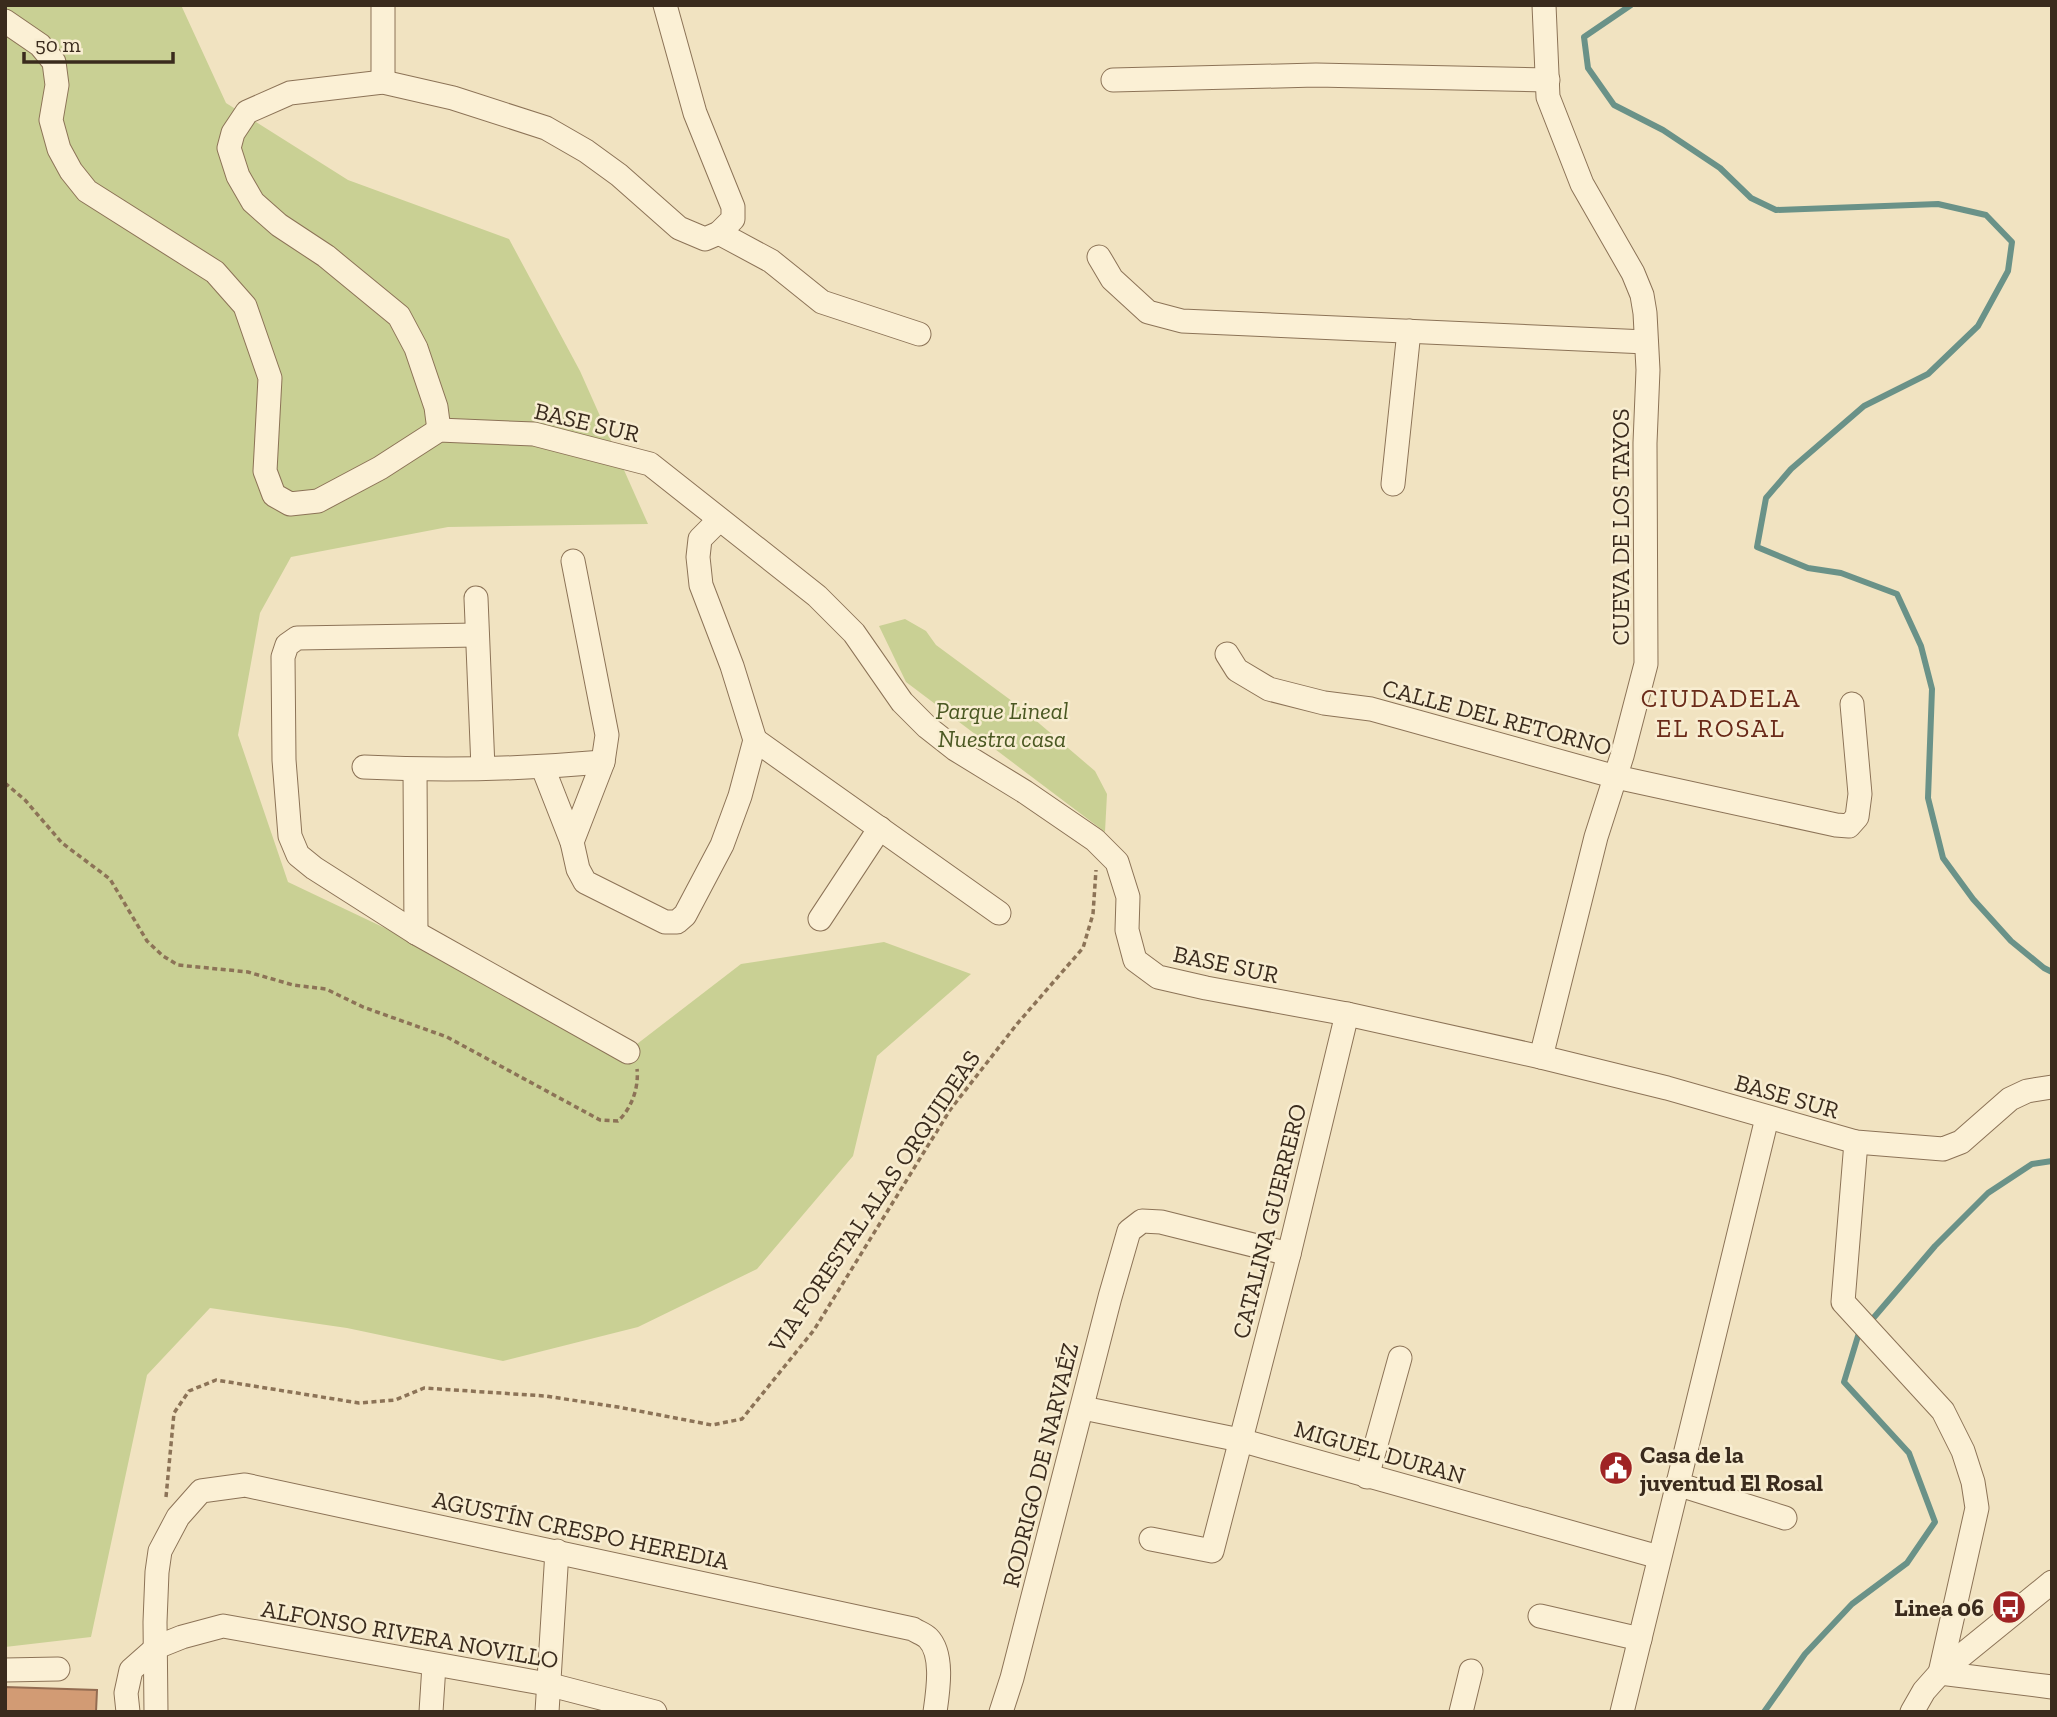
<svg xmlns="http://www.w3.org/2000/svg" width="2057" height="1717" font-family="'Zilla Slab',serif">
  <rect width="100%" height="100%" fill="#f1e3c1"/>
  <g fill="#c9d094">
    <polygon points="5,5 181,5 226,103 348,180 509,239 580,371 648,524 448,527 291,557 260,613 238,735 288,882 448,958 624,1054 741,964 884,942 971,974 877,1056 853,1156 757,1269 638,1327 503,1361 347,1328 210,1308 147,1375 91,1637 5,1647"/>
    <polygon points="905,619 926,631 936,645 1020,707 1095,771 1107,794 1105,832 906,682 879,626"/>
  </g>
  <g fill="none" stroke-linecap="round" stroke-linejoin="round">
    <g stroke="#6a9288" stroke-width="6">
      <polyline points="1631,5 1584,37 1588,68 1614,105 1663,130 1720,168 1751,198 1776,210 1938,204 1986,215 2012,242 2008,271 1978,326 1928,374 1864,406 1791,469 1766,498 1757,547 1808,568 1841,573 1897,594 1921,646 1932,689 1928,798 1943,858 1973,899 2011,941 2044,968 2052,972"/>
      <polyline points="1764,1712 1805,1654 1852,1604 1907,1563 1935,1522 1909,1453 1844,1382 1858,1336 1935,1246 1988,1193 2032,1164 2052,1161"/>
    </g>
  </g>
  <polygon fill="#d29b74" stroke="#936c51" stroke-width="2" points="5,1687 97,1690 96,1712 5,1712"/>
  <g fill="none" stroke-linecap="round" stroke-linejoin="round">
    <g stroke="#8c7357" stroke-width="25">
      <g id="minor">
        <polyline points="5,21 40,45 54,62 57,85 51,120 59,149 71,171 87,191 215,272 245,306 270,378 265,471 274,495 290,504 318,501 380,468 439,430 534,434 650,464 817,596 854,633 902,702 927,727 955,749 1025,792 1095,840 1117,862 1128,897 1127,930 1135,960 1158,977 1206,988 1347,1014 1541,1057 1667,1088 1856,1142 1943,1149 1961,1142 2010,1099 2027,1091 2052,1087"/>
        <polyline points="1113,80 1316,75 1548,80"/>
        <polyline points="383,82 383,5"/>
        <polyline points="719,233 771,261 822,302 919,334"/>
        <polyline points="1099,257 1112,279 1148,312 1182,321 1646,342"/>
        <polyline points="439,430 436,407 416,348 399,316 326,256 279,225 253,202 238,176 229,148 233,133 247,112 290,93 383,82 453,98 546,128 586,151 619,175 679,228 705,239 719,233 733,219 733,207 695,113 665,5"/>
        <polyline points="1393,484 1409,331"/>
        <polyline points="476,598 483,768"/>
        <polyline points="477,635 297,638 287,645 283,657 284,760 290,836 298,855 314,868 416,933 628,1052"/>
        <polyline points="1227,654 1237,670 1269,689 1324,703 1371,709 1616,777 1836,825 1849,826 1857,817 1860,794 1852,704"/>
        <polyline points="755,740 999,913"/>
        <path d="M364,767C444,771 524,769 603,762"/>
        <polyline points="543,768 572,842 578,869 585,882 665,922 677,922 685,915 722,845 740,796 755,740 732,666 701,585 698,557 700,539 719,520"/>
        <polyline points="415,770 416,933"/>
        <polyline points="572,842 603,762 607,735 573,561"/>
        <polyline points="820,919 880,828"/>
        <polyline points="1541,1057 1596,837 1622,756 1646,664 1645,443 1648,370 1645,313 1642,295 1633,273 1582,184 1548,97 1544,5"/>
        <polyline points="1856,1142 1843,1302 1943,1411 1963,1451 1973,1482 1977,1508 1940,1673 2052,1687"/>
        <polyline points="1083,1408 1240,1440 1659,1557"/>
        <polyline points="1367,1477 1400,1358"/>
        <polyline points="1677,1484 1785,1518"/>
        <polyline points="1151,1539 1212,1551 1289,1254 1347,1014"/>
        <polyline points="1540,1616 1640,1639"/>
        <polyline points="5,1670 58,1669"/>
        <polyline points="128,1712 126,1693 131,1670 157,1647 182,1637 223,1626 547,1684 655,1712"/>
        <path d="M156,1712L155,1622L157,1572L160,1551L178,1517L201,1491L245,1485L913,1629C917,1632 924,1634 928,1638C944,1654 938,1691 935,1712"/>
        <polyline points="431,1712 434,1665"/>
        <polyline points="547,1712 557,1551"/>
        <polyline points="1001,1712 1012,1678 1110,1297 1129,1231 1142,1221 1161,1222 1289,1254"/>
        <polyline points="1461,1712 1471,1671"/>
        <path d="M1622,1712C1672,1514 1718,1316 1767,1118"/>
        <polyline points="1912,1712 1924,1691 1940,1673 2052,1582"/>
      </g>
    </g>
    <g stroke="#8c7357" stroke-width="3.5" stroke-dasharray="5 3.5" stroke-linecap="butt">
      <path d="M5,783L25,800L62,843L110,879L147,941L163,956L178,965L248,972L293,985L326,989L363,1007L447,1037L600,1120L618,1121C632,1108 639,1087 637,1069"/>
      <polyline points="166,1497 174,1413 189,1391 216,1380 359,1403 395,1400 424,1388 545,1396 618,1407 712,1425 742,1419 814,1330 950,1110 1017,1024 1083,948 1093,914 1096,870"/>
    </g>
    <use href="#minor" stroke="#fbf0d5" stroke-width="23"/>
  </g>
  <defs>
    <g id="civic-disc" transform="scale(1.75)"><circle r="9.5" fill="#9f2324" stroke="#f8edd1"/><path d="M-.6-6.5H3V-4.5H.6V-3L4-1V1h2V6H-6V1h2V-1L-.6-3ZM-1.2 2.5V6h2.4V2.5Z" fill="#fff"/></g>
    <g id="bus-disc" transform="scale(1.75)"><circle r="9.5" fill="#9f2324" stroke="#f8edd1"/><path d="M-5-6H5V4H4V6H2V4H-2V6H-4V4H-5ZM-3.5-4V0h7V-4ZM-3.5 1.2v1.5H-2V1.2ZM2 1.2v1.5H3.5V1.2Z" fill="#fff"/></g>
  </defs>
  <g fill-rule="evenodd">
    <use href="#civic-disc" x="1616" y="1468"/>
    <use href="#bus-disc" x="2009" y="1607"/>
  </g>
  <g text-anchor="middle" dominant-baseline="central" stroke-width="5" stroke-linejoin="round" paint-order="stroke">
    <g font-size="24" fill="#3a2b1d" stroke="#f8edd1">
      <text transform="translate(587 422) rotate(13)">BASE SUR</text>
      <text transform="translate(1620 527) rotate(-90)">CUEVA DE LOS TAYOS</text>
      <text transform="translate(1497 717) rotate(15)">CALLE DEL RETORNO</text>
      <text transform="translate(1226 964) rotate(12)">BASE SUR</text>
      <text transform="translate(1787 1096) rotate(16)">BASE SUR</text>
      <text transform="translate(874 1201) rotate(-56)">VIA FORESTAL ALAS ORQUIDEAS</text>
      <text transform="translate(1269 1221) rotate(-76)">CATALINA GUERRERO</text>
      <text transform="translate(1380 1452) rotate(16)">MIGUEL DURAN</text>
      <text transform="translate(1040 1465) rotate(-76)">RODRIGO DE NARVAÉZ</text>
      <text transform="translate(581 1530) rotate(12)">AGUSTÍN CRESPO HEREDIA</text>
      <text transform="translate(410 1634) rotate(10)">ALFONSO RIVERA NOVILLO</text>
    </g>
    <g font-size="24" font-style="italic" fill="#4a5822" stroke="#f8edd1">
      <text x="1002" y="710">Parque Lineal<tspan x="1002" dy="28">Nuestra casa</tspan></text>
    </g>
    <g font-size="24" font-weight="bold" fill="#3a2b1d" stroke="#f8edd1" text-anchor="start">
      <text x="1640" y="1454">Casa de la<tspan x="1640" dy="28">juventud El Rosal</tspan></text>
      <text x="1984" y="1607" text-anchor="end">Linea 06</text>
    </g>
    <g font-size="26" letter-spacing="2" fill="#6a2a19" stroke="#f8edd1">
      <text x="1721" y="698">CIUDADELA<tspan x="1721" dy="30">EL ROSAL</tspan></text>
    </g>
  </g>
  <rect width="2057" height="1717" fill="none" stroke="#3a2b1d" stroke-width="14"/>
  <path d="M24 52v10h149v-10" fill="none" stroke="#3a2b1d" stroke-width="3.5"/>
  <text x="35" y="52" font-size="21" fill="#3a2b1d" stroke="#f8edd1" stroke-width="5" paint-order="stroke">50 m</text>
</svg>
